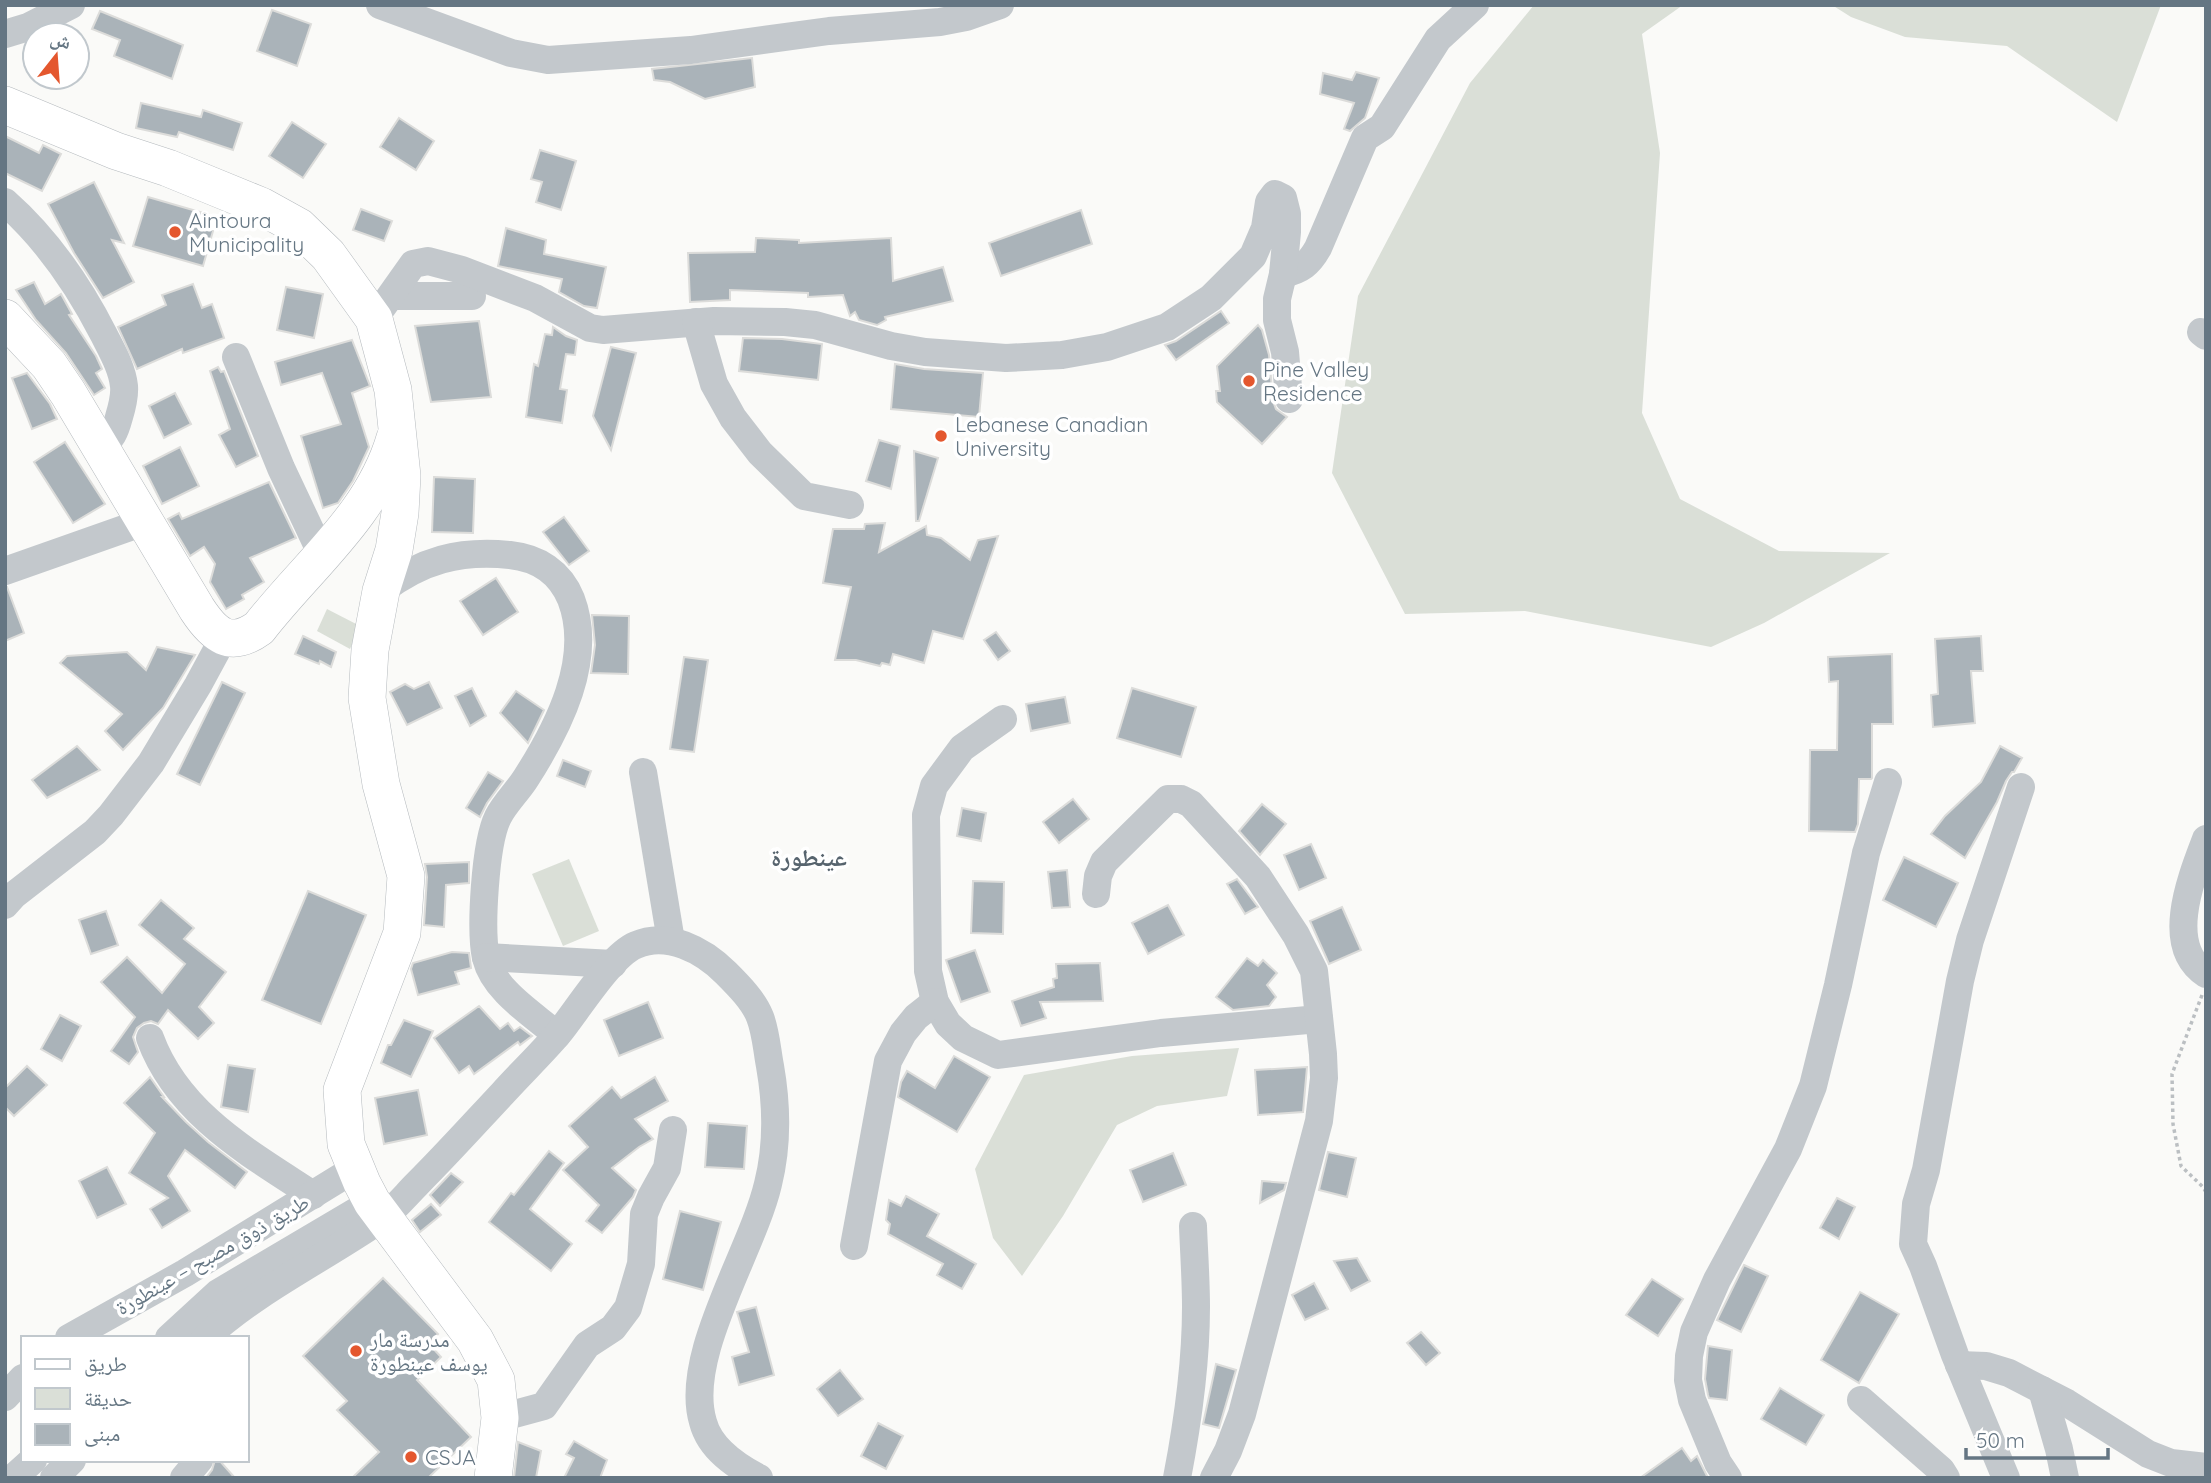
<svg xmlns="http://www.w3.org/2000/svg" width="2211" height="1483" font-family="Quicksand,'Noto Naskh Arabic',sans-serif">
  <rect width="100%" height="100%" fill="#fafaf8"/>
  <g fill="#dadfd7">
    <polygon points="1534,5 1683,5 1642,34 1660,153 1642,413 1680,499 1779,551 1890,553 1764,623 1711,647 1525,611 1405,614 1332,473 1358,296 1470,83"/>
    <polygon points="1832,5 2161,5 2117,122 2007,46 1905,37 1851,17"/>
    <polygon points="327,609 360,626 350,649 317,631"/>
    <polygon points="569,859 599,931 563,946 532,874"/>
    <polygon points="1239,1048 1227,1096 1157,1106 1117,1125 1063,1216 1022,1276 993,1238 975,1169 1024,1075 1132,1056"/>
  </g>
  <g fill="#aab3b9" stroke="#dcdcda" stroke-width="2">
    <polygon points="272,10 311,24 297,66 257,51"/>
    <polygon points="100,11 183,45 172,79 114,56 120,40 92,29"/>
    <polygon points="752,58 755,87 705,99 670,82 654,80 652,69"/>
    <polygon points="1356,72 1379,78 1365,118 1350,131 1344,129 1354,103 1320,94 1323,73 1352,80"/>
    <polygon points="141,103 201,117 203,110 242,123 233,150 179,132 177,137 136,128"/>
    <polygon points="399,118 434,141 416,170 380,147"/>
    <polygon points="292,122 326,144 303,178 269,156"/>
    <polygon points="5,136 39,153 43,145 61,154 42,191 5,173"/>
    <polygon points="540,150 576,161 561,210 536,202 542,182 531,179"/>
    <polygon points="94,182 124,243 112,240 134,282 103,298 74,253 48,204"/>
    <polygon points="148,197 217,217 203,266 133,246"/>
    <polygon points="361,209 392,221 384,241 353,230"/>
    <polygon points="1081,210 1092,244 1001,276 989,243"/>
    <polygon points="506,228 546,240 544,254 606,267 597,308 584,306 559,292 562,279 498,266"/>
    <polygon points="756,238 799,240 799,243 891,238 893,281 943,267 953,301 885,317 886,320 877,325 859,320 855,312 850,316 843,295 808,297 808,293 730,290 730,300 690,302 688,253 755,252"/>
    <polygon points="34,282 45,304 61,294 72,314 69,315 96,356 102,369 96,373 105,388 94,395 66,353 36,320 16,290"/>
    <polygon points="193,284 202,308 212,304 224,338 183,353 182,349 137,369 118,327 166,305 162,295"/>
    <polygon points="286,287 323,294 314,338 277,330"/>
    <polygon points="1221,311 1229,323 1176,360 1165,345 1176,341"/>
    <polygon points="479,321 491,397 431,402 415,326"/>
    <polygon points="1258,325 1262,330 1269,355 1273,401 1276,409 1287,417 1262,444 1217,402 1216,391 1220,391 1217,366"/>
    <polygon points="553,327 566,336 577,340 575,355 566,354 560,389 567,390 562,423 526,417 534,364 538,366 545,334 552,335"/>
    <polygon points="743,338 782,339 822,344 818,380 739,371"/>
    <polygon points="352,340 370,386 352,393 369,447 353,481 338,503 323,508 301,436 341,424 322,373 281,385 275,362"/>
    <polygon points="611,347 636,353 611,450 593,416"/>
    <polygon points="895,364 924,369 983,373 979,417 891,409"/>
    <polygon points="218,367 221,372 224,371 258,456 236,467 219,435 230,429 210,371"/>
    <polygon points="27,373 50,404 57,419 32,429 12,378"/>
    <polygon points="175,393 191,424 164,438 149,406"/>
    <polygon points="879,440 900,446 891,489 866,481"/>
    <polygon points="65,442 105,504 73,523 34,462"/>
    <polygon points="180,447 199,486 162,504 143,466"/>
    <polygon points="914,451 938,458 919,521 916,521"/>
    <polygon points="434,477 475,479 473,533 432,532"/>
    <polygon points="269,482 296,538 250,558 264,582 242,595 244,599 226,609 210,582 215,564 204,547 190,556 168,519 179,513 182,519"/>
    <polygon points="564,517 589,551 569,565 543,532"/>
    <polygon points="885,523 879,552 926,526 927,535 941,538 970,560 978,540 998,536 963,639 933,631 924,663 893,654 890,665 882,663 880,666 856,660 835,660 851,587 823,583 833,529 864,529 865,524"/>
    <polygon points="496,578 518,612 483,635 460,601"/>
    <polygon points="5,587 7,587 24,633 5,641"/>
    <polygon points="592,615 629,616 628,674 591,673 595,645"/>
    <polygon points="996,632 1010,651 998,660 984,640"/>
    <polygon points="303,636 336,652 331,667 320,661 319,664 295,654"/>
    <polygon points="1981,636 1983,671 1971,671 1975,723 1933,727 1931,695 1938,694 1935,639"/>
    <polygon points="157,647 195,655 163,708 123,750 105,731 122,714 60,663 67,656 127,652 146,670"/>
    <polygon points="1892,654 1893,724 1872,724 1872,778 1871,779 1859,779 1858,824 1855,832 1809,831 1810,750 1837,750 1838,681 1829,682 1828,657"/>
    <polygon points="684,657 708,660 694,752 670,749"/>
    <polygon points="222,682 245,693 200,785 177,774"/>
    <polygon points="429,682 442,708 407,725 390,692 405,684 414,689"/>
    <polygon points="472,688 486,716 470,726 455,696"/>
    <polygon points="1132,688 1196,707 1181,757 1117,738"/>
    <polygon points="516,691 544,710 528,743 500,713"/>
    <polygon points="1065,697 1070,723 1031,731 1026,704"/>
    <polygon points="77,746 100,770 47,798 32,780"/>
    <polygon points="2000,746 2022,758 2014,772 2012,772 2006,781 1997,802 1965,858 1931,834 1945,816 1981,782"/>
    <polygon points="563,760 591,771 585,787 557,776"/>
    <polygon points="488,772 503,781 487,803 480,817 466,808"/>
    <polygon points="1073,799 1089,819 1059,843 1043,822"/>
    <polygon points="1262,804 1286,824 1260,855 1239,831"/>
    <polygon points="962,808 986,813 981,841 957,836"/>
    <polygon points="1311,844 1326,878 1299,890 1284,855"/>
    <polygon points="1904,857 1958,883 1936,927 1883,900"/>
    <polygon points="469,862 469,883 446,885 444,927 424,925 427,877 425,864"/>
    <polygon points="1067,870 1070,907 1052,908 1048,872"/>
    <polygon points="1237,879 1258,907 1245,914 1227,884"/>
    <polygon points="973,881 1004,882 1003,934 971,933"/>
    <polygon points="308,891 366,915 321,1024 262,1000"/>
    <polygon points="161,900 194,928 184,939 226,972 199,1007 214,1023 198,1039 168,1010 158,1024 151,1021 144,1023 137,1028 133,1037 138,1052 129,1064 111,1051 135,1017 101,982 127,957 162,993 185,964 139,925"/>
    <polygon points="1168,905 1184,935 1148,954 1132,923"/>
    <polygon points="1342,907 1361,950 1329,964 1310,921"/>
    <polygon points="106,911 118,945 91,954 79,920"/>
    <polygon points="975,950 990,992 961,1002 946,960"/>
    <polygon points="452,952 469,953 471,968 455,972 459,984 418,995 411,969 413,963"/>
    <polygon points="1247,958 1258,966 1263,960 1277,973 1267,985 1276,997 1269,1006 1233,1010 1216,997"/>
    <polygon points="1100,963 1103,1001 1040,1002 1046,1018 1021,1026 1012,1001 1054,987 1053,979 1057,978 1056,964"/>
    <polygon points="648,1002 663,1038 619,1056 604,1020"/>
    <polygon points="479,1006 500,1029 508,1023 514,1031 520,1027 532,1036 520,1045 518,1042 474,1074 469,1066 459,1073 434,1038"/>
    <polygon points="60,1015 81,1026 62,1061 41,1049"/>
    <polygon points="404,1020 433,1031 411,1077 381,1063 388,1045 391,1045"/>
    <polygon points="954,1056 990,1077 957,1132 898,1097 901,1082 907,1071 935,1088"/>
    <polygon points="228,1065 255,1069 248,1112 221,1107"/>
    <polygon points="27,1066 47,1085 14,1116 5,1107 5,1088"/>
    <polygon points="1307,1067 1303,1112 1258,1115 1255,1070"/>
    <polygon points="150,1077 164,1097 162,1097 186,1122 208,1142 247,1172 235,1188 185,1150 168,1176 190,1211 162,1228 150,1209 168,1198 129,1173 155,1133 124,1103"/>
    <polygon points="655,1077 668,1101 635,1119 653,1139 639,1147 612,1168 636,1190 633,1197 602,1233 586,1221 599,1205 563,1170 588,1147 569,1126 612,1087 621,1098"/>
    <polygon points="418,1090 427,1135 384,1144 375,1098"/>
    <polygon points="708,1123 747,1126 744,1169 705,1167"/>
    <polygon points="549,1151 564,1163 530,1209 572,1244 551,1271 489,1222 511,1193 514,1195"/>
    <polygon points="1328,1152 1356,1158 1347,1197 1319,1190"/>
    <polygon points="1173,1153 1186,1185 1143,1202 1130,1170"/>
    <polygon points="107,1167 126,1204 97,1218 79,1181"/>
    <polygon points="451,1173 463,1182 440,1206 430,1195"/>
    <polygon points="1262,1181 1286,1183 1284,1190 1260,1203"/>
    <polygon points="906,1196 939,1214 927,1236 976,1264 962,1289 937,1275 943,1264 888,1234 890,1224 886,1220 889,1200 901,1206"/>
    <polygon points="1837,1198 1855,1207 1839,1239 1820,1228"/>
    <polygon points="431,1204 441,1215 420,1232 412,1220"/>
    <polygon points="680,1211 721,1222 703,1290 663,1279"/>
    <polygon points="1357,1258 1370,1281 1351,1291 1334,1261"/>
    <polygon points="1744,1265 1768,1276 1741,1332 1717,1320"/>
    <polygon points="383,1278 438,1334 429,1344 441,1357 417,1380 471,1437 428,1478 352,1478 379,1452 337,1410 347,1401 303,1356"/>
    <polygon points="1652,1279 1683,1299 1658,1336 1626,1315"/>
    <polygon points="1314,1283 1328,1309 1305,1320 1292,1295"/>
    <polygon points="1860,1292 1899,1314 1859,1383 1821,1360"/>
    <polygon points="756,1307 774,1375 739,1385 732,1357 749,1352 737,1312"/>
    <polygon points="1421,1332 1440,1353 1426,1365 1407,1343"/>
    <polygon points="1708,1346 1732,1350 1727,1400 1709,1398 1708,1395 1705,1379"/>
    <polygon points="1216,1364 1236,1370 1219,1428 1203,1424"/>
    <polygon points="840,1370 863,1399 838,1416 817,1389"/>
    <polygon points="1780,1388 1824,1415 1806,1445 1761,1419"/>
    <polygon points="878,1423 903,1436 886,1469 861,1456"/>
    <polygon points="574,1441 607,1460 600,1478 564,1478 574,1458 566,1454"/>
    <polygon points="518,1442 541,1451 536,1478 514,1478"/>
    <polygon points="1682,1448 1691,1461 1697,1456 1708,1478 1640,1478"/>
    <polygon points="215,1460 219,1460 235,1478 206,1478 212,1470"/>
  </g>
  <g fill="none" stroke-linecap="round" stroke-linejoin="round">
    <g stroke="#b5babe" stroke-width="38">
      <g id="major">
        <polyline points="5,105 116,151 168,168 261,206 299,227 328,255 374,319 393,390 402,476 400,513 394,550 381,591 370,650 367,698 381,784 406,876 402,933 342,1090 346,1144 362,1183 372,1202 475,1340 496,1380 500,1418 493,1478"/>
        <path d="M5,318L49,365L68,393L197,609C214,635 230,649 259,628C307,566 373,515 395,438"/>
      </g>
    </g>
    <polyline stroke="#bbbfc2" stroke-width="3.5" stroke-dasharray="3.5 3.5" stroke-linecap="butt" points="2202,995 2172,1074 2173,1124 2181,1166 2203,1187 2206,1192"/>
    <g stroke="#c3c8cc" stroke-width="28">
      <polyline points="380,5 511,53 548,60 691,50 829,31 940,22 966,17 1000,5"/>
      <polyline points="5,34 28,27 71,5"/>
      <path d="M5,202C47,239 79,286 104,335C112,351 122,368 124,386C125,396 122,407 119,417C115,432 112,439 100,447"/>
      <path d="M1283,274C1301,270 1309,264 1318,248L1365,138L1382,127L1438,39L1475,5"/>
      <polyline points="392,296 472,296"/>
      <polyline points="374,319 413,264 428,261 462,270 535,298 590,328 603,330 714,321 785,322 815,325 891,346 925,352 1006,358 1062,355 1107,347 1167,327 1211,298 1253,256 1265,228 1269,202 1275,194 1283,198 1287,214 1287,232 1283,274 1277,299 1277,320 1285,352 1289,399"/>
      <polyline points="696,322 714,384 733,418 760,453 804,496 850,505"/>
      <polyline points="2201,332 2206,336"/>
      <polyline points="236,357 281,468 322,555"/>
      <polyline points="5,571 144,522"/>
      <path d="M381,591C422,560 459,550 510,555C538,558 560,572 571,599C594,659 558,728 526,778C518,791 505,803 498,817C485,843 480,930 486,958C494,991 533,1014 557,1035"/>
      <polyline points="1003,719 962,748 934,786 926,815 928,971 935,1002 948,1024 963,1038 998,1055 1161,1033 1319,1019"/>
      <polyline points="643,772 671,941"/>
      <path d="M2206,839C2192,876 2163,946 2206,974"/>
      <polyline points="1096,894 1098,876 1104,862 1168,799 1181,799 1191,804 1258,877 1296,935 1314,971 1323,1054 1324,1078 1319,1121 1242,1414 1228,1451 1214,1478"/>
      <polyline points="5,905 14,895 95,832 111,815 151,763 198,685 224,637"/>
      <polyline points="486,957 613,964"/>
      <path d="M150,1038C178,1114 249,1153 313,1195"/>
      <polyline points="854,1246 888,1061 903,1033 916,1017 935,1002"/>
      <polyline points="69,1338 185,1273 356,1168"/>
      <polyline points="169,1338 218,1293 372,1202"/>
      <path d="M205,1338C257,1290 323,1259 381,1219C394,1210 405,1196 417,1184C446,1155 474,1124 503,1093C521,1073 541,1054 558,1034C577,1011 611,955 636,945C667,931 703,950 726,973C738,985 754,1001 760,1017C766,1032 767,1051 770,1066C777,1106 778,1144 768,1184C752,1252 683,1356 703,1422C710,1449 736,1466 759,1478"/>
      <polyline points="1959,1365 1986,1366 2009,1373 2067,1403 2148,1454 2171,1463 2206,1467"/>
      <polyline points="2042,1390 2059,1449 2065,1478"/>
      <polyline points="5,1397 23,1378"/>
      <polyline points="1861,1400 1941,1470 1946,1478"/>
      <polyline points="500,1418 544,1406 587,1345 613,1328 628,1308 641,1264 644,1214 651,1197 667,1168 673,1130"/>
      <polyline points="13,1478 33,1460"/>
      <polyline points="54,1478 72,1460"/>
      <polyline points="184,1478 199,1460"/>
      <path d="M1177,1478C1188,1421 1196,1365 1196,1307C1196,1280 1194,1253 1193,1226"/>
      <polyline points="1728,1478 1718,1463 1692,1400 1688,1380 1689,1356 1694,1332 1717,1280 1788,1149 1813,1086 1838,985 1866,853 1888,782"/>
      <polyline points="2006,1478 1955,1355 1923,1266 1913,1244 1916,1204 1926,1170 1960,981 1970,940 2021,787"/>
    </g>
    <use href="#major" stroke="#fff" stroke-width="37"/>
  </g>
  <g fill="#e4572e" stroke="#fff" stroke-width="2.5">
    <circle cx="175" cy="232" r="7"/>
    <circle cx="1249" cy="381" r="7"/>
    <circle cx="941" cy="436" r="7"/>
    <circle cx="356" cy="1351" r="7"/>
    <circle cx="411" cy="1457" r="7"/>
  </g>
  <g text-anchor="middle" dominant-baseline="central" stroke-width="7" stroke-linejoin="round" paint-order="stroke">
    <g font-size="21" fill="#657683" stroke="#fff" text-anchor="start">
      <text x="189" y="220">Aintoura<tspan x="189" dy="24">Municipality</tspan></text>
      <text x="1263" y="369">Pine Valley<tspan x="1263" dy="24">Residence</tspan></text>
      <text x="955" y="424">Lebanese Canadian<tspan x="955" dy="24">University</tspan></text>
      <text x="370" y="1339">مدرسة مار<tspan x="370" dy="24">يوسف عينطورة</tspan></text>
      <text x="425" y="1457">CSJA</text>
    </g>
    <g font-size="21" fill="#657683" stroke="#fff">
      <text transform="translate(212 1254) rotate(-30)">طريق ذوق مصبح – عينطورة</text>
    </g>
    <g font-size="24" font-weight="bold" fill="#57646e" stroke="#fff">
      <text x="809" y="857">عينطورة</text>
    </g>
  </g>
  <rect width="2211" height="1483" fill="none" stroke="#657683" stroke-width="14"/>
  <rect x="21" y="1336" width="228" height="126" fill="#ffffff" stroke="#c1c8cd" stroke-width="2"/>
  <rect x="35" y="1359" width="35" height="10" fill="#ffffff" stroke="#c1c8cd" stroke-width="2"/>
  <text x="84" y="1371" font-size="21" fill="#657683">طريق</text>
  <rect x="35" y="1388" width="35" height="21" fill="#dadfd7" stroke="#c1c8cd" stroke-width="2"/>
  <text x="84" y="1406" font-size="21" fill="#657683">حديقة</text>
  <rect x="35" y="1424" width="35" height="21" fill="#aab3b9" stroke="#c1c8cd" stroke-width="2"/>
  <text x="84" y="1441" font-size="21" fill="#657683">مبنى</text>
  <g transform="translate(56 56) rotate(17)"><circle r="33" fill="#ffffff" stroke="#c1c8cd" stroke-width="2"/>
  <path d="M0-5L12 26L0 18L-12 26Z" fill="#e4572e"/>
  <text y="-10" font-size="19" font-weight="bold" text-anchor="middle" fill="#657683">ش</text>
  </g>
  <path d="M1966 1448v10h142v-10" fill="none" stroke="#657683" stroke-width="3.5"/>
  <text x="1976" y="1448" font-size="21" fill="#657683" stroke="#ffffff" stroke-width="5" paint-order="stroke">50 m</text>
</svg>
